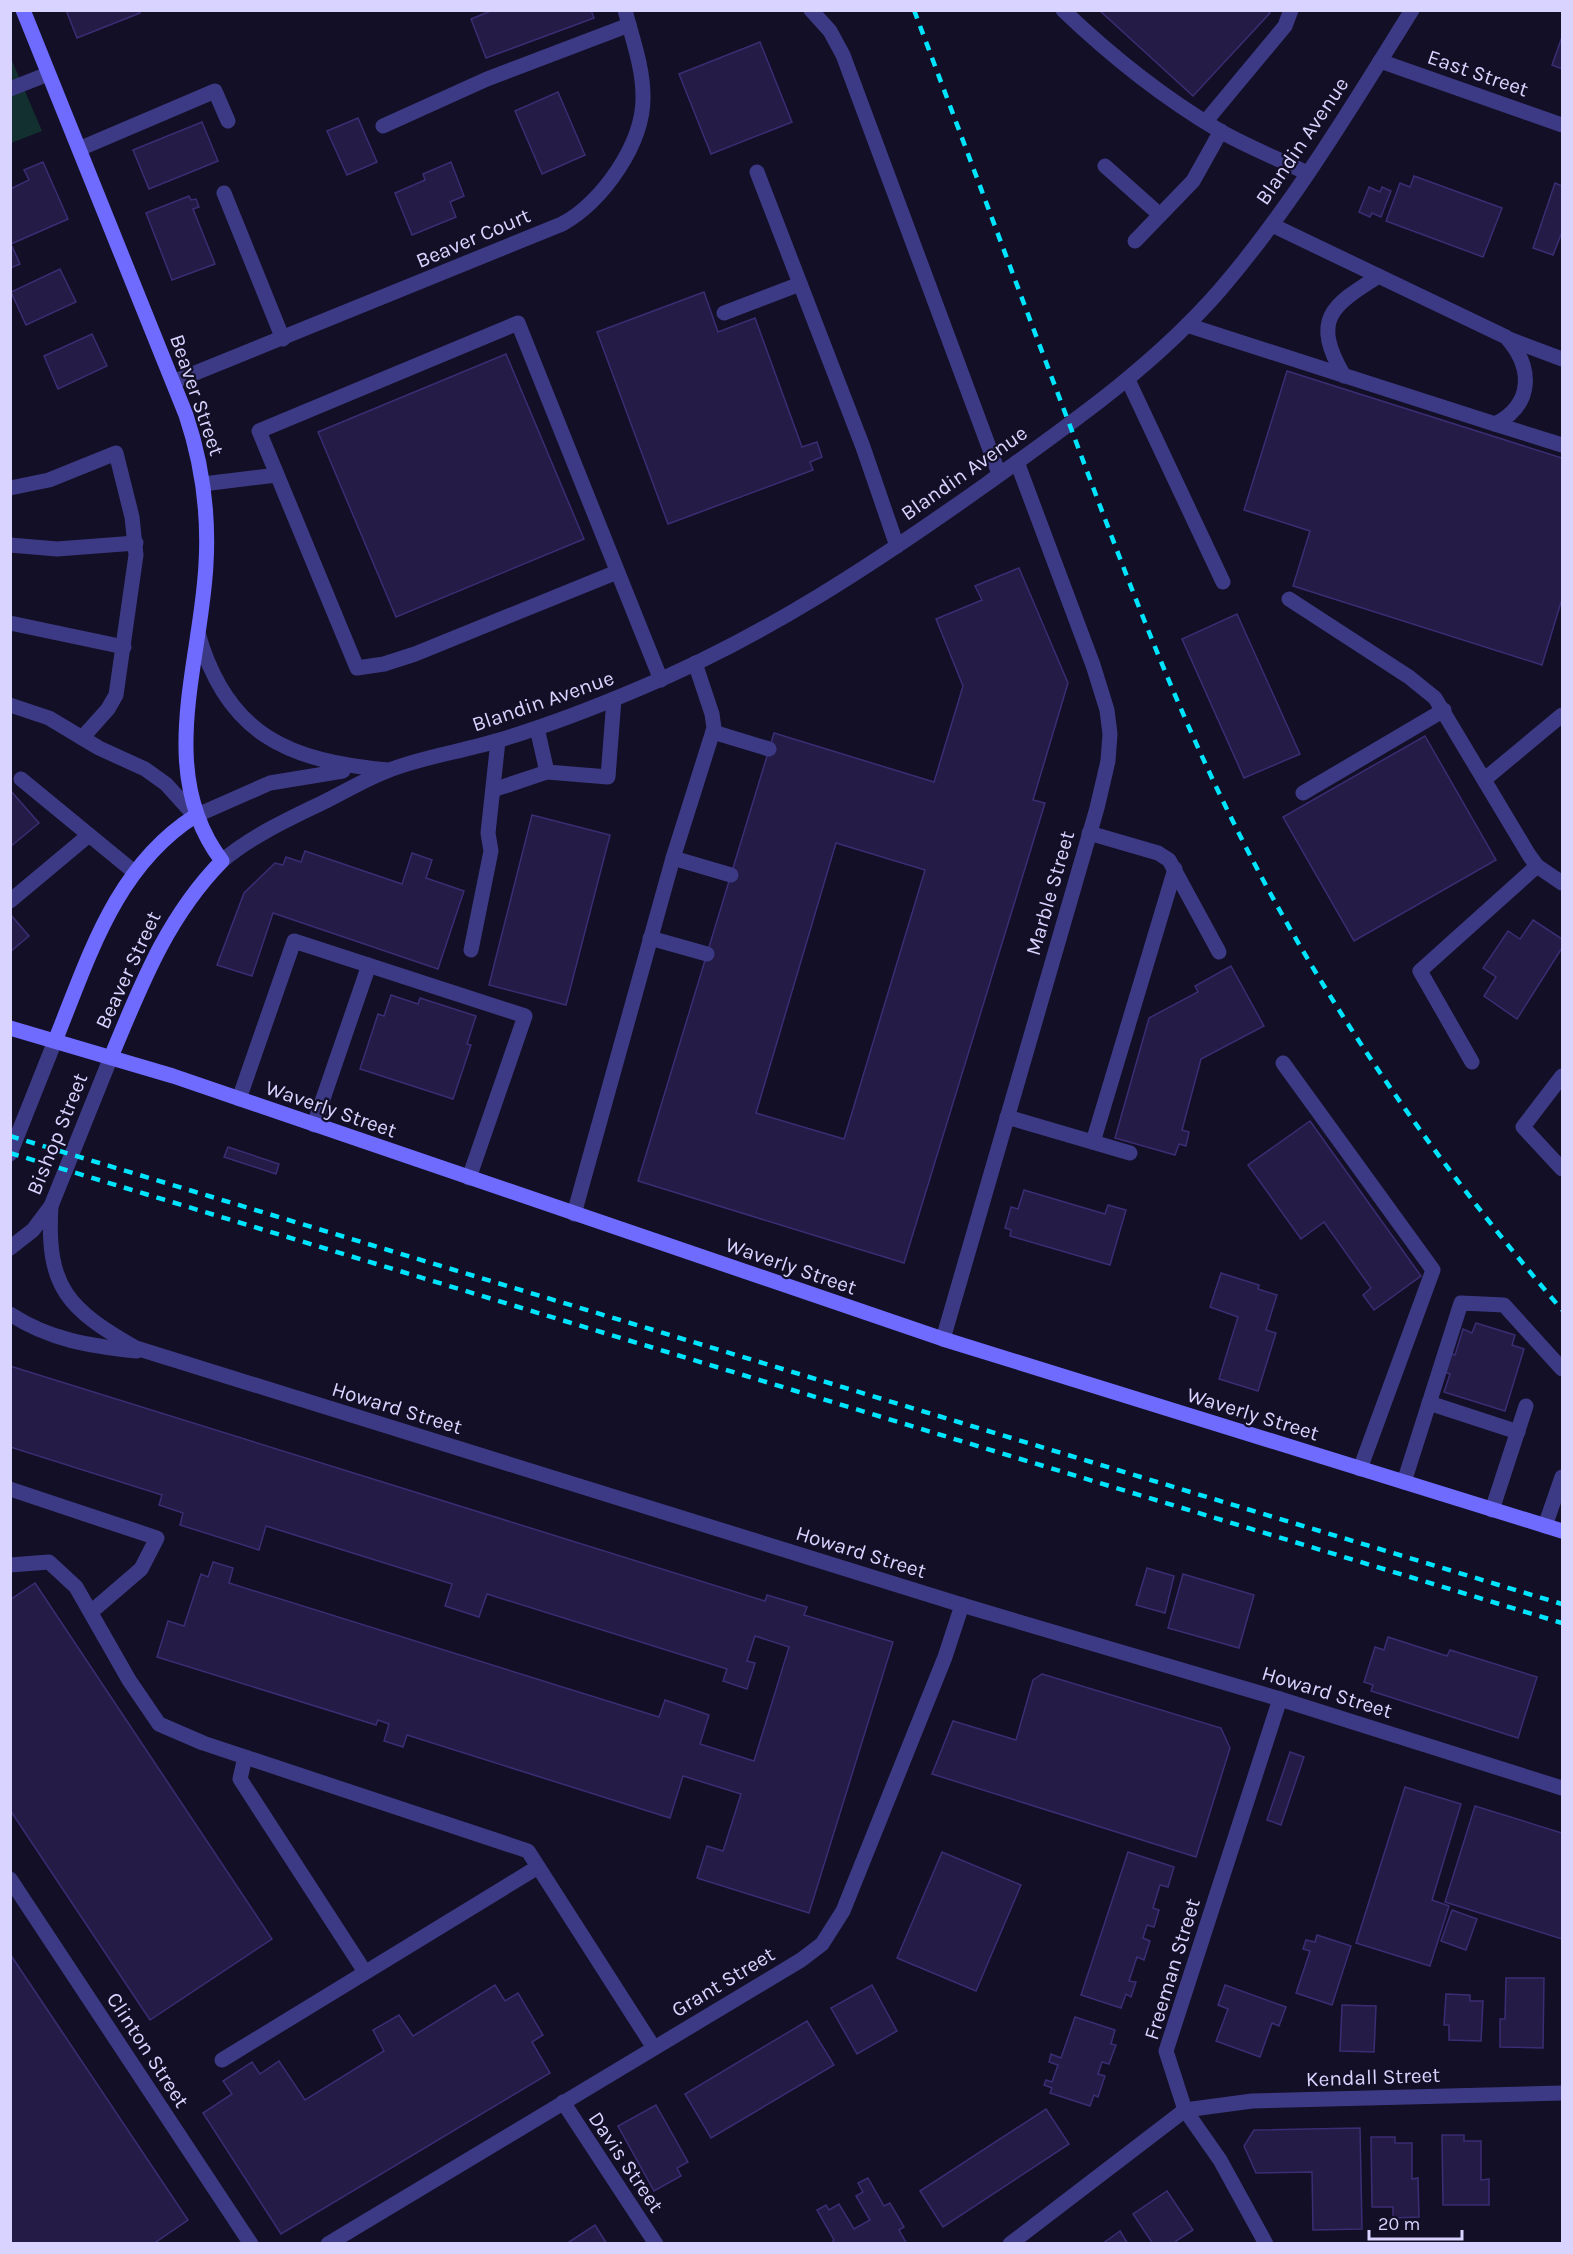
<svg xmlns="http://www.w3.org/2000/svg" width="1573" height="2254" font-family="Karla,sans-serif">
  <rect width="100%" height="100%" fill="#130f26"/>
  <polygon fill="#12302f" points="10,56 42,131 11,143 10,143"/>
  <g fill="#241b47" stroke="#3b2d73" stroke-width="1.5" fill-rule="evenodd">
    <polygon points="66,10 139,10 140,13 77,38"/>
    <polygon points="493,10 591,10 594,18 486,58 471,19"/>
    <polygon points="1099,10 1267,10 1270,13 1193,96"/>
    <polygon points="1562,37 1562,69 1552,65"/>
    <polygon points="760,42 792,122 711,154 679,74"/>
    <polygon points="558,92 585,155 542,174 515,111"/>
    <polygon points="358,118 377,162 347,175 327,131"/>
    <polygon points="202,122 218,161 149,189 133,150"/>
    <polygon points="43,162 68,219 11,244 20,264 10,268 10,189 29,180 24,170"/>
    <polygon points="451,162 464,196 450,202 456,217 412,235 395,193 425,180 423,174"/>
    <polygon points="1414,176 1502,208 1483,257 1386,221 1400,183 1410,187"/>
    <polygon points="1555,183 1562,186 1562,232 1553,255 1533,248"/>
    <polygon points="1369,187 1380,192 1382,187 1391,191 1381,217 1372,213 1370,217 1359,212"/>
    <polygon points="189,196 191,200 196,199 199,207 193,209 215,264 172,280 146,213"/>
    <polygon points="60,269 76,302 26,325 11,292"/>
    <polygon points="704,292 718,332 755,318 802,447 817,442 822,457 810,462 813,470 668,524 597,332"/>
    <polygon points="92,334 107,366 58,389 44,356"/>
    <polygon points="506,354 584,539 396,617 318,432"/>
    <polygon points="1287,371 1562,458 1562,599 1542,665 1293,586 1310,531 1244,510"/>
    <path d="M1019,568L1068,683L1033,800L1045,803L904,1263L638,1181L774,733L934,782L963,686L936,619L982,600L975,586ZM836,843L925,870L844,1139L756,1113Z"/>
    <polygon points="1237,614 1300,754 1244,778 1182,639"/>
    <polygon points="1425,736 1496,860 1354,941 1283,817"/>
    <polygon points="10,790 39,823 10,847"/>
    <polygon points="532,815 610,835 566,1005 489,985"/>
    <polygon points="305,851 402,884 412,853 432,860 426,878 464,891 438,969 273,913 252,976 217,965 244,893 275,863 283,865 286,857 301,862"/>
    <polygon points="10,914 29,936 10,952"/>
    <polygon points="1533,920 1562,939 1562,948 1517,1019 1484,996 1496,977 1483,968 1508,931 1520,939"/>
    <polygon points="1231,966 1264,1026 1201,1059 1182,1130 1189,1132 1186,1146 1179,1144 1175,1155 1115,1138 1149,1018 1198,992 1195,986"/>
    <polygon points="391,995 418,1004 420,998 476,1016 467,1044 471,1045 453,1099 360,1069 378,1014 384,1016"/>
    <polygon points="1310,1121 1421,1276 1374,1310 1363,1295 1371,1288 1324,1222 1301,1239 1248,1165"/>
    <polygon points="228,1147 279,1164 276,1174 224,1157"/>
    <polygon points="1024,1190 1105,1214 1108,1205 1126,1210 1110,1265 1010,1236 1011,1230 1005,1228 1011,1207 1018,1209"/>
    <polygon points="1221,1273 1259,1285 1258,1289 1277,1295 1266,1330 1276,1333 1258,1391 1219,1379 1238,1317 1210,1307"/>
    <polygon points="1476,1323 1515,1335 1512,1345 1524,1349 1505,1411 1444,1392 1450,1374 1444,1372 1450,1353 1455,1355 1463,1329 1472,1333"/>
    <polygon points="10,1366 765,1601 767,1595 807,1607 804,1615 893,1642 809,1913 697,1878 707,1846 723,1851 741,1794 683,1776 670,1818 407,1735 403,1747 384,1741 389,1724 378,1720 376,1725 157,1657 168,1621 184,1626 201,1574 208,1577 213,1562 233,1568 229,1583 659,1717 665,1700 709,1715 700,1744 754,1761 789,1647 755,1636 747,1661 755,1663 747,1689 723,1681 727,1669 487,1594 479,1617 445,1606 452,1584 266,1526 259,1550 180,1525 183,1513 159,1505 162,1495 10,1447"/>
    <polygon points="1147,1568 1174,1576 1165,1613 1136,1605"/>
    <polygon points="1183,1574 1254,1595 1239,1648 1168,1628"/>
    <polygon points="35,1583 272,1939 150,2020 10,1810 10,1600"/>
    <polygon points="1388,1637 1447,1656 1450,1650 1537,1677 1518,1738 1371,1691 1373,1685 1364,1682 1375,1647 1384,1650"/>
    <polygon points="1042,1674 1221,1728 1230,1748 1196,1857 932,1774 953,1721 1016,1740 1033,1680"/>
    <polygon points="1290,1752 1304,1757 1281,1825 1267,1820"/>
    <polygon points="1405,1787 1461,1804 1432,1900 1449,1906 1430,1966 1356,1943"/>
    <polygon points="1475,1806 1562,1833 1562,1939 1445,1902"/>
    <polygon points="942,1852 1021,1885 976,1991 897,1958"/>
    <polygon points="1128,1852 1174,1867 1168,1887 1160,1885 1153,1908 1159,1910 1154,1927 1147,1925 1143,1938 1150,1941 1144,1960 1137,1957 1129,1981 1136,1982 1131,1997 1126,1994 1121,2008 1081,1995"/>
    <polygon points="1452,1910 1477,1919 1466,1950 1441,1941"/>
    <polygon points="1317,1935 1351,1946 1332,2005 1296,1993 1310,1951 1303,1949 1306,1940 1315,1942"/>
    <polygon points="10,1954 188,2220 153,2244 10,2244"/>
    <polygon points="1506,1978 1544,1978 1543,2048 1500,2047 1500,2019 1505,2019"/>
    <polygon points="495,1985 505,2001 518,1993 543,2035 532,2042 550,2073 281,2234 203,2113 232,2094 223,2081 252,2062 260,2074 279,2061 305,2100 384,2051 373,2030 399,2015 413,2036"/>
    <polygon points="872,1985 897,2031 857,2054 831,2008"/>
    <polygon points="1225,1985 1286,2007 1279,2026 1272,2023 1260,2057 1216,2041 1228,2009 1218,2005"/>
    <polygon points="1446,1994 1470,1995 1470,2001 1483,2001 1481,2041 1449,2040 1449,2025 1444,2025"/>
    <polygon points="1342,2005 1376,2006 1374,2052 1340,2051"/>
    <polygon points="1075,2017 1115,2030 1111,2044 1116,2045 1109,2064 1102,2062 1098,2074 1105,2076 1098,2097 1094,2095 1090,2106 1050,2093 1052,2088 1044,2085 1046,2080 1052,2082 1058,2065 1049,2062 1051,2054 1061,2058"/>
    <polygon points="807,2021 834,2065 711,2138 685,2094"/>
    <polygon points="656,2105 688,2162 677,2168 681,2176 654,2191 618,2126"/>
    <polygon points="1046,2109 1069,2144 943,2227 920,2191"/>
    <polygon points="1360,2128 1362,2229 1313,2230 1312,2172 1256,2173 1244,2146 1254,2130"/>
    <polygon points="1442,2135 1464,2135 1464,2141 1481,2141 1481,2180 1489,2179 1489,2205 1443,2205"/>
    <polygon points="1371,2137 1395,2137 1395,2143 1412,2143 1412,2179 1418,2178 1419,2217 1393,2218 1393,2207 1372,2207"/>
    <polygon points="868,2178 884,2206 890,2203 904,2227 899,2230 907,2244 831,2244 834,2240 817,2210 826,2205 829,2210 839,2204 854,2229 870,2220 856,2196 863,2192 858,2183"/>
    <polygon points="1167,2191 1193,2230 1176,2241 1177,2244 1153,2244 1133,2214"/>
    <polygon points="595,2225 607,2244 566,2244"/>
    <polygon points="1120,2231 1128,2244 1102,2244"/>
  </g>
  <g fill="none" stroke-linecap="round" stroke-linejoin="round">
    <g stroke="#3d3a85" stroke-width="15">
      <polyline points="811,10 830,31 843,55 999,474"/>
      <path d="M1063,10C1110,55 1164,98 1220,131C1248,147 1279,159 1307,173"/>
      <polyline points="10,89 48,74"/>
      <polyline points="1206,121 1285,26 1291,10"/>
      <polyline points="383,126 487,79 629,25"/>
      <polyline points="79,149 215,91 228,121"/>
      <polyline points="1105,166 1160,215"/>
      <polyline points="757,172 863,447 897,546"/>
      <polyline points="224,193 283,339"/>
      <polyline points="1135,241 1193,181 1221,131"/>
      <polyline points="724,313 800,284"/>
      <path d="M1187,325L1495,424C1534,404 1533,367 1506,337L1272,225"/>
      <polyline points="1509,339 1562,359"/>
      <path d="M1344,376C1311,319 1331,306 1379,276"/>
      <polyline points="1128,380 1223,582"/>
      <polyline points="1495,424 1562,445"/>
      <polyline points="203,484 277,475"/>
      <polyline points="10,488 49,480 116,453 132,517 136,555 116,695 108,709 82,738"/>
      <polyline points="10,545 57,549 136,543"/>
      <polyline points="617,572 415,654 384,664 357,668 259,431 518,323 661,680"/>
      <polyline points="1289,599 1409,677 1435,698 1529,855 1537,866 1562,883"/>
      <polyline points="10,623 124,647"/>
      <polyline points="10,705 49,718 99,748 145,769 166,784 195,816"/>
      <polyline points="537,728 547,772 608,777 614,699"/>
      <polyline points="713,732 769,749"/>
      <polyline points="21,779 133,871"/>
      <polyline points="1485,779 1562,715"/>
      <polyline points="493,790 547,772"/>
      <polyline points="1303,793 1444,710"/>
      <polyline points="1089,833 1158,853 1169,860 1219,952"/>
      <polyline points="673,858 731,875"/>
      <polyline points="10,901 89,835"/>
      <polyline points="650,938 707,954"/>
      <polyline points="471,950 491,851 488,833 498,741"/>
      <polyline points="1472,1062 1420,971 1537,866"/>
      <polyline points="1283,1063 1433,1270 1360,1469"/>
      <polyline points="1562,1076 1523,1127 1562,1169"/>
      <polyline points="239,1099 294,941 525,1016 469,1178"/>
      <polyline points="1007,1117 1130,1153"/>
      <polyline points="314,1125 369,965"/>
      <polyline points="1093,1142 1175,869"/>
      <polyline points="574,1214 673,858 714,728 712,714 695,663"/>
      <polyline points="1429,1403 1518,1432"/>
      <polyline points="1404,1482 1461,1303 1504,1305 1562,1369"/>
      <polyline points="10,1489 157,1538 141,1569 91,1612"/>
      <polyline points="1492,1510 1526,1406"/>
      <polyline points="1545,1526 1562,1477"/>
      <polyline points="10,1565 49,1562 76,1587 129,1680 159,1724 203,1743 528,1851 654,2048"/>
      <polyline points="245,1757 240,1779 365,1972"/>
      <polyline points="222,2060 538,1867"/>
    </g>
    <g stroke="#3d3a85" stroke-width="15">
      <polyline points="1380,61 1562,125"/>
      <path d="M173,382L562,224C602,203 644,143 643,96C643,67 632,38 625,10"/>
      <polyline points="943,1339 1097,808 1108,761 1110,734 1107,710 1093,665 1017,462"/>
      <polyline points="10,1879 251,2244"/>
      <polyline points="563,2102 656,2244"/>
      <polyline points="1010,2244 1185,2110 1252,2101 1562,2093"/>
      <polyline points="1266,2244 1220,2160 1185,2110 1166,2051 1280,1699"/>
    </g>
    <g stroke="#3d3a85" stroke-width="15">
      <path d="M198,633C227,736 290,761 388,770"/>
      <polyline points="195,816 270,783 343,771"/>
      <path d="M222,861C253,835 289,819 326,801C346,791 366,779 387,771C421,757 460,752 496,741C544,727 591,709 638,689C763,638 878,561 988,483C1070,424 1153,367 1220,290C1293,205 1352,106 1412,10"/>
      <polyline points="10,1154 55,1041"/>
      <path d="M51,1206C46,1288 68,1309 136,1348L962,1605L1280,1699L1562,1788"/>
      <polyline points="10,1248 33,1230 51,1206 111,1057"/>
      <path d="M10,1314C50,1340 90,1346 137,1351"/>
      <polyline points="328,2244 801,1960 822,1944 843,1911 945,1657 962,1605"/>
    </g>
    <g stroke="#6f6bff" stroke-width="15">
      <path d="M23,10L186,415C202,463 209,513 206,564C201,664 155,773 222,861C167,917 141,985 111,1057"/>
      <polyline points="10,1028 173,1076 943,1339 1562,1531"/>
      <path d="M55,1041C89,957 115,867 195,816"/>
    </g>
    <g stroke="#00e5ff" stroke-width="4.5" stroke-dasharray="9 8" stroke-linecap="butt">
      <path d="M914,10C966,148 1017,286 1069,423C1124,570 1178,717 1251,857C1335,1019 1443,1171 1562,1310"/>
      <polyline points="10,1136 1562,1604"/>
      <polyline points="10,1153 1562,1623"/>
    </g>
  </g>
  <g text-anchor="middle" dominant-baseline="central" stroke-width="4.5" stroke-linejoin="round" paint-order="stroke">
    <g font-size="21" fill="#d9d4ff" stroke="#130f26">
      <text transform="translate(1478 73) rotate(19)">East Street</text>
      <text transform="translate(1302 141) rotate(-56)">Blandin Avenue</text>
      <text transform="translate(473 238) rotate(-23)">Beaver Court</text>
      <text transform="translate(197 395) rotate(71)">Beaver Street</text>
      <text transform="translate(964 473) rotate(-35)">Blandin Avenue</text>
      <text transform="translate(543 701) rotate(-19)">Blandin Avenue</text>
      <text transform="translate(1050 893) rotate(-74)">Marble Street</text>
      <text transform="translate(128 970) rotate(-65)">Beaver Street</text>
      <text transform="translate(331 1109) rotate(19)">Waverly Street</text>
      <text transform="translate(57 1134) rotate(-68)">Bishop Street</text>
      <text transform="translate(791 1266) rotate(19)">Waverly Street</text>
      <text transform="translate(397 1408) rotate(17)">Howard Street</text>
      <text transform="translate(1253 1414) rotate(17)">Waverly Street</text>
      <text transform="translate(861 1552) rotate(17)">Howard Street</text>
      <text transform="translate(1327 1692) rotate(17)">Howard Street</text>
      <text transform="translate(1172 1969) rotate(-73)">Freeman Street</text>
      <text transform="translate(723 1982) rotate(-31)">Grant Street</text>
      <text transform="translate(148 2050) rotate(57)">Clinton Street</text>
      <text transform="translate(1373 2077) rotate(-2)">Kendall Street</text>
      <text transform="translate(626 2162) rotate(56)">Davis Street</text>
    </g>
  </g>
  <rect width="1573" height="2254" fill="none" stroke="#d9d4ff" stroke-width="24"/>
  <path d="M1369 2230v9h93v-9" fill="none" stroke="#d9d4ff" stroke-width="3"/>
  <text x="1378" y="2230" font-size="18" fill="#d9d4ff" stroke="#130f26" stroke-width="4.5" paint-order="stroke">20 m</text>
</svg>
